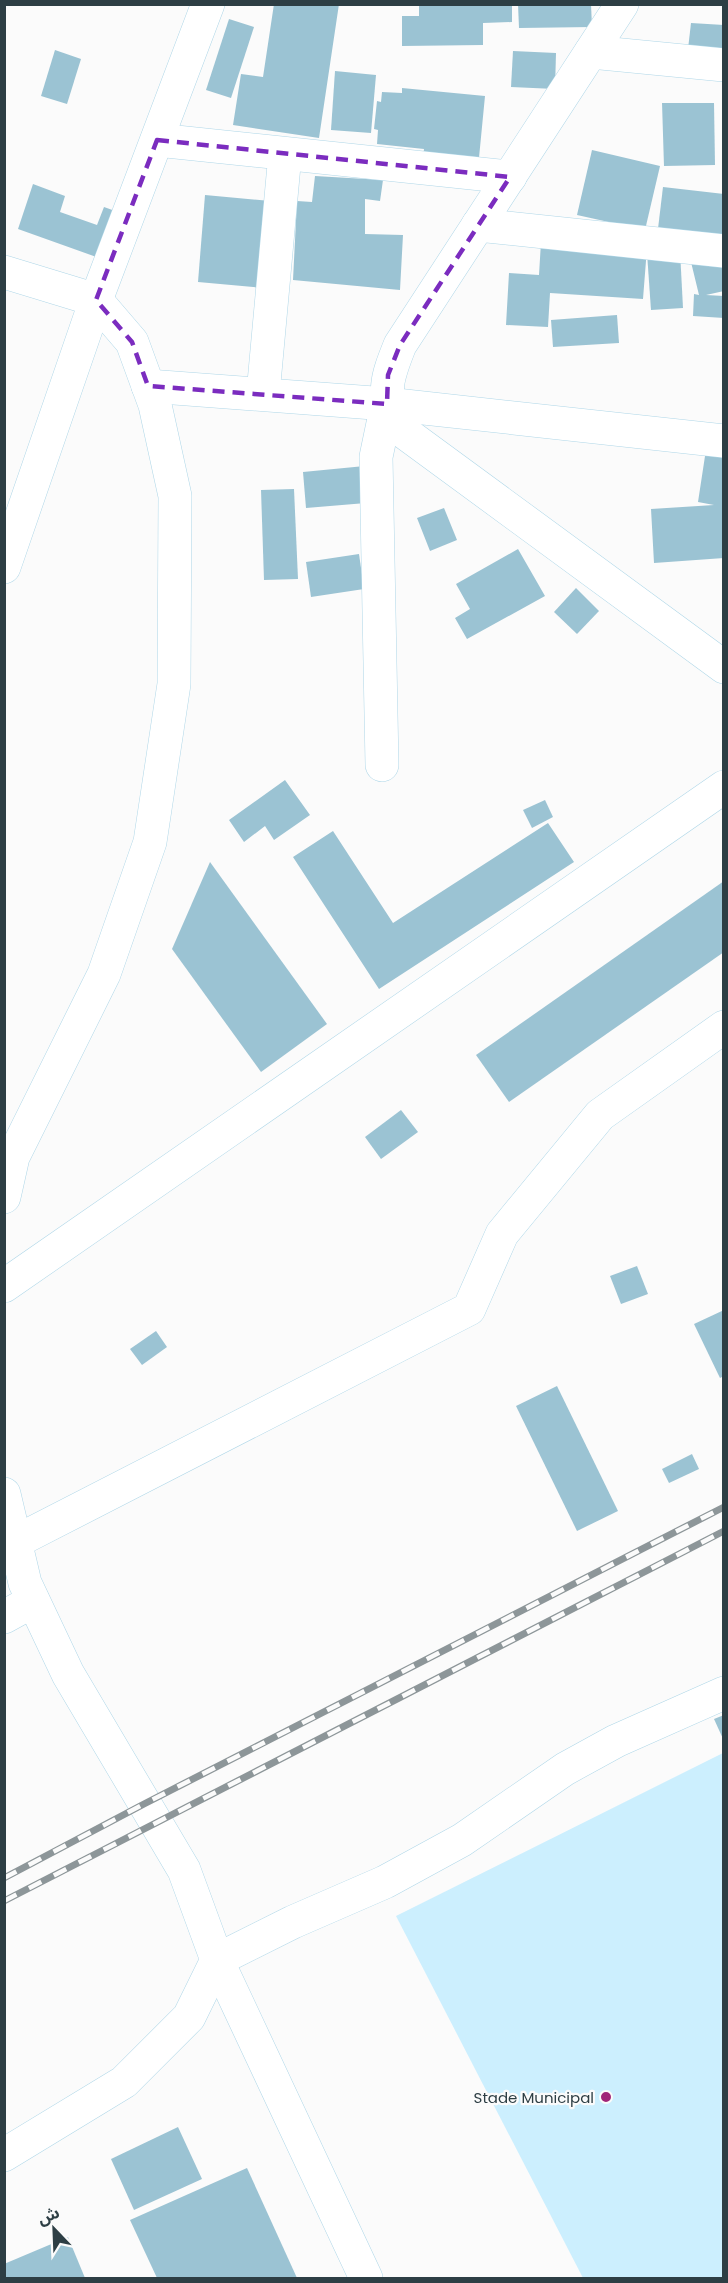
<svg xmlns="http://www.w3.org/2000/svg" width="728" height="2283" font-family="Poppins,'Noto Sans Arabic',sans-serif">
  <rect width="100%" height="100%" fill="#fbfbfb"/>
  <polygon fill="#cceffe" points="723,1753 723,2278 583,2278 396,1916"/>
  <g fill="#9bc3d3">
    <polygon points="274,4 339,4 319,138 233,125 241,74 263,77"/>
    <polygon points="419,4 512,4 512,22 483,23 483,45 402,46 402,16 419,16"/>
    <polygon points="518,4 591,4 592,27 519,28"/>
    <polygon points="229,19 254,27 231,98 206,90"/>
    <polygon points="691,23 724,25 724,52 688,49"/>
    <polygon points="55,50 81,59 67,104 41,96"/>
    <polygon points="513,51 556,53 555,89 511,87"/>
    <polygon points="335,71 376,75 371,133 331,130"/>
    <polygon points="402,88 485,96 478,168 422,163 424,149 377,144 378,130 374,129 377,101 381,102 382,92 402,93"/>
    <polygon points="662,103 714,103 715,165 664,166"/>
    <polygon points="592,150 660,166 645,230 577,215"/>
    <polygon points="315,176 383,180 380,201 365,199 365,234 403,235 400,290 293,280 297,201 312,202"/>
    <polygon points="33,184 65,196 60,212 97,225 104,207 118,212 102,259 18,229"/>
    <polygon points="663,187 724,194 724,245 657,237"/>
    <polygon points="205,195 293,203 285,290 198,282"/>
    <polygon points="541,242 647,248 643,299 550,293 548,327 506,325 509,273 539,275"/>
    <polygon points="680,251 683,308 651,310 647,253"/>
    <polygon points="724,254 724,291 706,295 724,296 724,318 693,316 694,294 699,295 691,262"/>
    <polygon points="617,315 619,343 553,347 551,320"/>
    <polygon points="707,443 724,445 724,558 654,563 651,509 714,505 698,502"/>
    <polygon points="375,465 378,502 306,508 303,472"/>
    <polygon points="294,489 298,579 264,580 261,490"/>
    <polygon points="444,508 457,540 430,551 417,518"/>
    <polygon points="518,549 545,596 467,639 455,618 470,609 456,584"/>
    <polygon points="359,554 364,589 311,597 306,562"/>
    <polygon points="576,588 599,611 577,634 554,612"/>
    <polygon points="285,780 310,815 274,840 265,826 244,842 229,820"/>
    <polygon points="545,800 553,817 532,828 523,810"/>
    <polygon points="548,823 574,862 379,989 293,857 333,831 393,923"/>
    <polygon points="210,862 327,1024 261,1072 172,949"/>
    <polygon points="724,881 724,952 509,1102 476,1055"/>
    <polygon points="401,1110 418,1132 381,1159 365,1137"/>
    <polygon points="637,1266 648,1294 621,1304 610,1276"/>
    <polygon points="724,1310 724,1376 720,1378 694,1324"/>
    <polygon points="156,1331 167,1347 142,1365 130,1349"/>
    <polygon points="557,1386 618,1511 577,1531 516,1406"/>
    <polygon points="692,1454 699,1469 669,1483 662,1469"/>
    <polygon points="724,1715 724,1741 714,1719"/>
    <polygon points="178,2127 202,2179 134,2210 111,2159"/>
    <polygon points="247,2168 297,2278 157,2278 130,2220"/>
    <polygon points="68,2237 85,2278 4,2278 4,2264"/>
  </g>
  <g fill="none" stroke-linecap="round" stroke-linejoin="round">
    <g stroke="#afd7e8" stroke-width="34">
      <g id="minor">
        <path d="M622,4L400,345C386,380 382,391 397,427L724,667"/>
        <polyline points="591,52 724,65"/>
        <polyline points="157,140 510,177"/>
        <polyline points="478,225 724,251"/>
        <polyline points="148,386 387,404 724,441"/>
        <polyline points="263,394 285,154"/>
        <polyline points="4,567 96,300 208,4"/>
        <polyline points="382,765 376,457 387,404"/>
        <polyline points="4,1538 15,1542 469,1309 502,1234 600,1115 724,1027"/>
        <polyline points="4,1617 33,1601"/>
        <polyline points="217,1960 293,1922 385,1882 462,1840 565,1769 616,1741 724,1693"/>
      </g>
    </g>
    <g stroke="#afd7e8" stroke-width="34">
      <polyline id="tertiary" points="4,1286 724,787"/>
    </g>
    <g stroke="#afd7e8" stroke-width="34">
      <g id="secondary">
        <polyline points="4,272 96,300 132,342 155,405 175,496 174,684 150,842 104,974 13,1157 4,1197"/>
        <polyline points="4,1494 25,1583 68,1674 184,1870 217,1960 189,2017 124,2082 4,2155"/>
        <polyline points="217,1960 366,2278"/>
      </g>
    </g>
    <use href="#minor" stroke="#fff" stroke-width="33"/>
    <use href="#tertiary" stroke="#fff" stroke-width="33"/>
    <use href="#secondary" stroke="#fff" stroke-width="33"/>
    <g stroke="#8d9699" stroke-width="7">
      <g id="rail">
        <polyline points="4,1878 144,1804 724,1507"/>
        <polyline points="4,1901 724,1531"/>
      </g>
    </g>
    <use href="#rail" stroke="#fbfbfb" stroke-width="4.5" stroke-dasharray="14" stroke-linecap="butt"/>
  </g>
  <path fill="none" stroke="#7b2cbf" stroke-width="4.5" stroke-dasharray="12 8" stroke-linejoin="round" d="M157,140L510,177L400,345L388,375L387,404L148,386L132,342L96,300Z"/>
  <circle fill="#a02478" stroke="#fbfbfb" stroke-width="2" cx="606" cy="2097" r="6"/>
  <g text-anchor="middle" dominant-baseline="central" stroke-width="4.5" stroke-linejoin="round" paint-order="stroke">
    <g font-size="15" fill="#2d3e44" stroke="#fbfbfb" text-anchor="end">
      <text x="594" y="2097">Stade Municipal</text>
    </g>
  </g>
  <rect width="728" height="2283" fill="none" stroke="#2d3e44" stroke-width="12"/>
  <g transform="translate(54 2229) rotate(337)" stroke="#fbfbfb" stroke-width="4.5" paint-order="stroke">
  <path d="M0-4.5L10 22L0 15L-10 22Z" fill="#2d3e44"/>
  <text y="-9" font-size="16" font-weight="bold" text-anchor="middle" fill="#2d3e44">ش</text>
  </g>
</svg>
